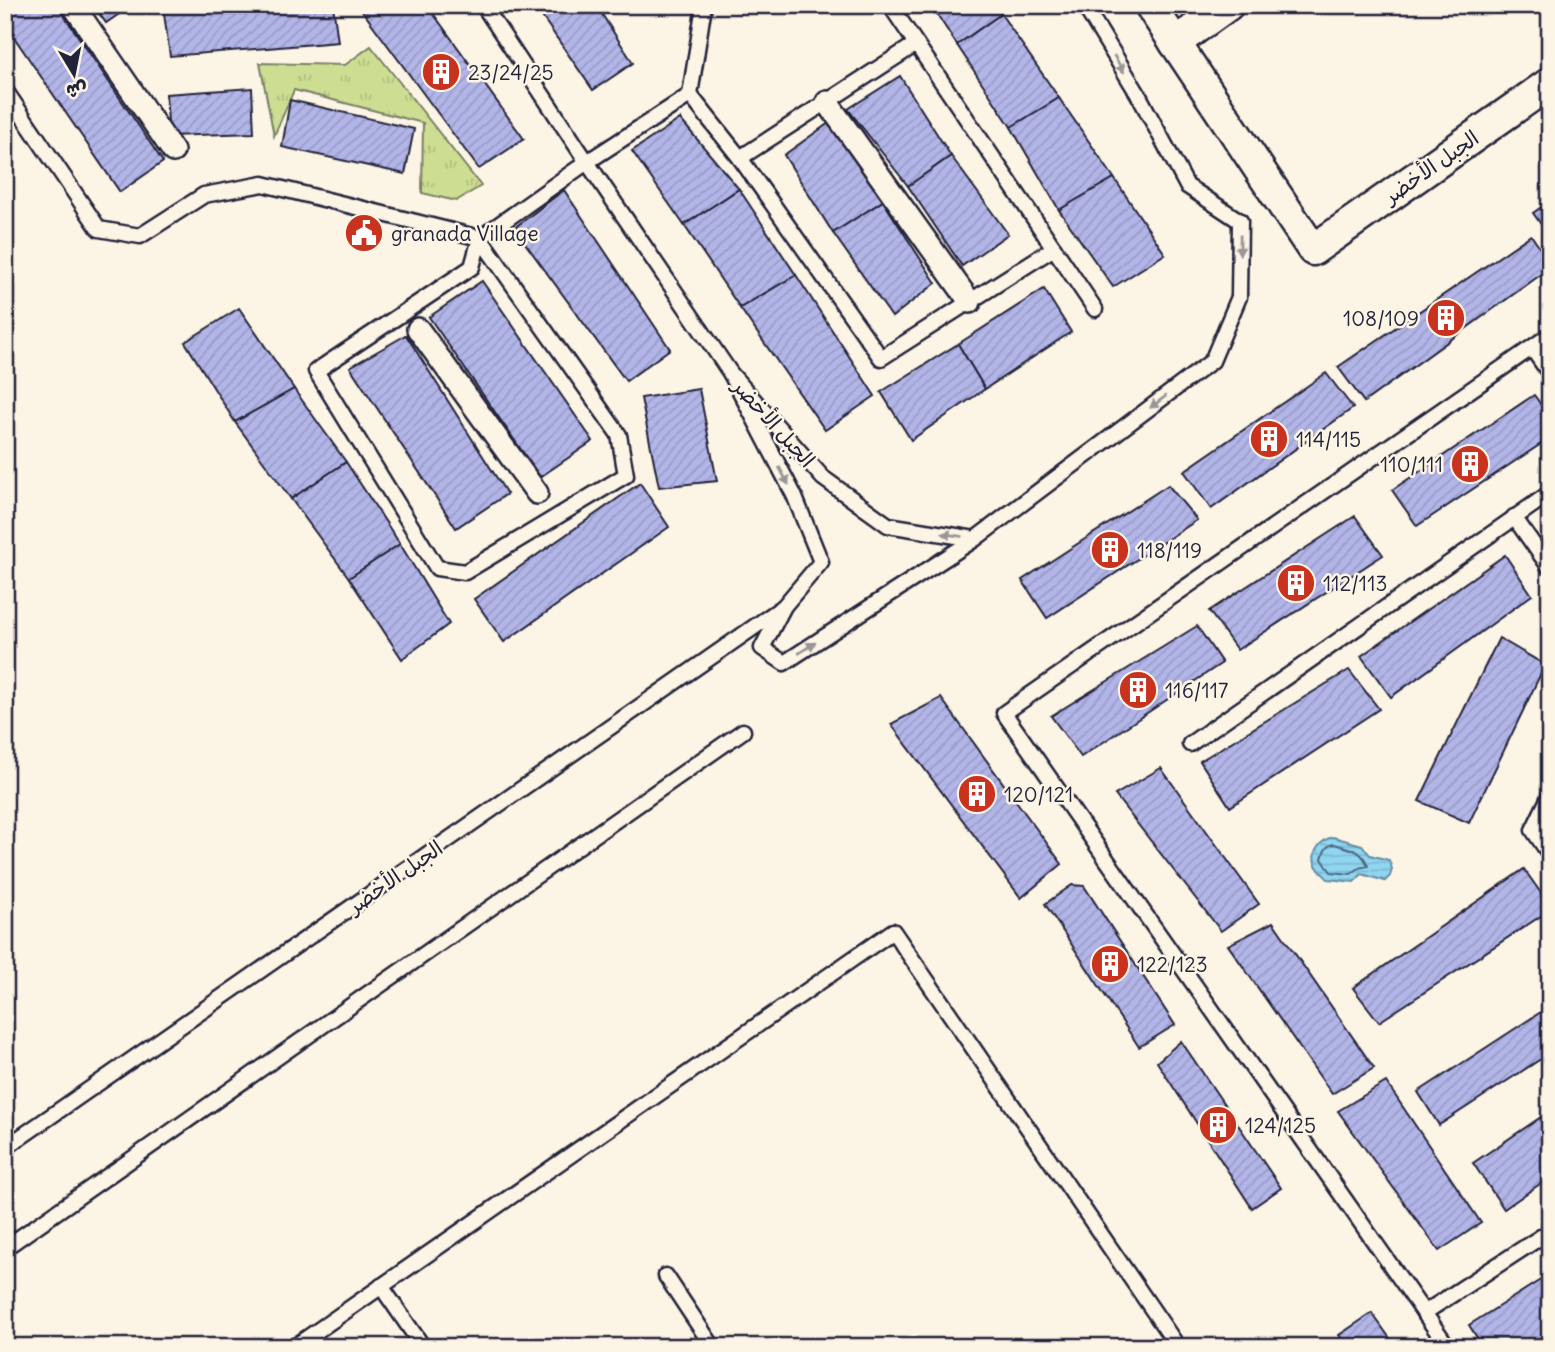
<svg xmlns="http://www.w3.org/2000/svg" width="1555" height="1352" font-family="Delius,'Playpen Sans Arabic',sans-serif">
  <defs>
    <pattern id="park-tufts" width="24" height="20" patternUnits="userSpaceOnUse" patternTransform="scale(1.75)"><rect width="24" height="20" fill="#cdde92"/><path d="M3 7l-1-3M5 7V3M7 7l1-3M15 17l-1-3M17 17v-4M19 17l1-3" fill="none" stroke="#b0be7f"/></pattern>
    <pattern id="water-rules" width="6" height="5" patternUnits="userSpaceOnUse" patternTransform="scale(1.75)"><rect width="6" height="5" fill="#90d6f1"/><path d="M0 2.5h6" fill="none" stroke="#7cb7d0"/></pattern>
    <pattern id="building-hatch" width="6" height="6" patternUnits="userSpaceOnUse" patternTransform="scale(1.75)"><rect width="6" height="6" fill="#b2b5e7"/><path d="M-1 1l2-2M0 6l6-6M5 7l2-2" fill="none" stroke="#999bc7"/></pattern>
  </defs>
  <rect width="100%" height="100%" fill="#fcf5e5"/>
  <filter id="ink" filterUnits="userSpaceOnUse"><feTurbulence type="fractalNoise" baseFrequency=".0143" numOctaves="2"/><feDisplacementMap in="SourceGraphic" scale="14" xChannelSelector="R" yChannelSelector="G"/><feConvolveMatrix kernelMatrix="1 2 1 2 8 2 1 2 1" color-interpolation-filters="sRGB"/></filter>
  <g filter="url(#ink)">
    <polygon fill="url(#park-tufts)" stroke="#788066" stroke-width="2" points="371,46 481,186 456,201 422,193 423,123 294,90 274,136 260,63 345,65"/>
    <path fill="url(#water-rules)" stroke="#648ea8" stroke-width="2" d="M1333,837L1362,845L1370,855L1389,860L1392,869L1390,876L1385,881L1362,874L1354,882L1328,879C1324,875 1319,871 1316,865C1310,852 1321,840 1333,837Z"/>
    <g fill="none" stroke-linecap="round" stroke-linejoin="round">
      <path stroke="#4e6a84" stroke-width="2" d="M1334,844C1350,849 1362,849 1368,866L1359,868L1351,874L1331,872L1322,859C1324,852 1325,846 1334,844Z"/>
    </g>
    <g fill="url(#building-hatch)" stroke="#22223b" stroke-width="2">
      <polygon points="5,5 57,5 163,162 120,192 5,24"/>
      <polygon points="93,5 132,5 106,23"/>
      <polygon points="192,5 333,5 338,42 170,56 163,7"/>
      <polygon points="358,5 427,5 524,139 479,169"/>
      <polygon points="534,5 596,5 633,63 593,90"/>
      <polygon points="931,5 995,5 1001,14 957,45"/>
      <polygon points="1001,14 1059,98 1011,127 957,45"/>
      <polygon points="900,76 951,156 908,186 848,109"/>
      <polygon points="252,88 254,133 169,136 166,94"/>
      <polygon points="1059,98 1114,178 1059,210 1011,127"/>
      <polygon points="290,100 414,129 405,174 282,147"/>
      <polygon points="680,119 739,189 684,225 632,151"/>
      <polygon points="829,123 883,201 833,233 784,155"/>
      <polygon points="951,156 1008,234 962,266 908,186"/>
      <polygon points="1114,178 1165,254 1113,287 1059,210"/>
      <polygon points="739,189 796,275 740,308 684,225"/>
      <polygon points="564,190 670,349 626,381 514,228"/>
      <polygon points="883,201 936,283 892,317 833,233"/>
      <polygon points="1550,201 1550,237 1533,213"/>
      <polygon points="1531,235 1550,263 1550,268 1364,402 1338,367"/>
      <polygon points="796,275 875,396 825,430 740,308"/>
      <polygon points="482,281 593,441 540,477 429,317"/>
      <polygon points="1044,289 1071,332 985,389 958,344"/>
      <polygon points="239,308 294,389 235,422 185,342"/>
      <polygon points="406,335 507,494 456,528 350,367"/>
      <polygon points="958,344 985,389 911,440 881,392"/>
      <polygon points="1326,373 1353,408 1211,509 1184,471"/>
      <polygon points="294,389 346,462 291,499 235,422"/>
      <polygon points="699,389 717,481 659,487 641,398"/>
      <polygon points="1534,395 1550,417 1550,438 1417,526 1392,490"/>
      <polygon points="346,462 400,544 349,578 291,499"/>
      <polygon points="640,483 669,527 504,642 474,599"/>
      <polygon points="1168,485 1197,520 1047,618 1022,580"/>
      <polygon points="1355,516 1383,555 1237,650 1209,611"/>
      <polygon points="400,544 449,624 402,659 349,578"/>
      <polygon points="1505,555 1532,595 1391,697 1361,656"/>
      <polygon points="1197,626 1222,663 1081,757 1051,716"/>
      <polygon points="1499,638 1545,665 1469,823 1419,801"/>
      <polygon points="1349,670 1379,709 1230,807 1200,761"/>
      <polygon points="941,698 1062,864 1021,898 891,724"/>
      <polygon points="1161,768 1259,904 1221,931 1115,795"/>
      <polygon points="1524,869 1550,906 1550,910 1379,1022 1353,988"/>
      <polygon points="1072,885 1084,886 1175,1025 1139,1047 1045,904"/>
      <polygon points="1273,922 1374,1068 1332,1094 1228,945"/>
      <polygon points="1550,1006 1550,1053 1439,1125 1418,1092"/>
      <polygon points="1181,1041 1281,1188 1252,1208 1157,1062"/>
      <polygon points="1386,1082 1481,1223 1439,1251 1338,1111"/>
      <polygon points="1550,1111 1550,1177 1504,1209 1473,1163"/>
      <polygon points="1550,1274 1550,1332 1527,1347 1483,1347 1469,1325"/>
      <polygon points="1372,1313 1396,1347 1347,1347 1339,1335"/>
    </g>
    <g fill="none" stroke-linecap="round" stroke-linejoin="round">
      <g stroke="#22223b" stroke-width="19">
        <g id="service">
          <polyline points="483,5 587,162 731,374"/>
          <polyline points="890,5 1095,309"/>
          <polyline points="5,90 99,229 140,236 204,195 263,184 480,238 619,435 626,475 465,572 437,568 316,371 472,267 480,238 587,162 690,95 704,5"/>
          <polyline points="690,95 740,158 881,358 1054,248"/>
          <polyline points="740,158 916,44"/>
          <polyline points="1532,348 1550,374"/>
          <polyline points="1514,517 1550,568"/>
          <polyline points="975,539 784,663 762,648 784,606 821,562 794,495 731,374 823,478 888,525 975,539 1212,361 1239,297 1240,221 1187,186 1138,94 1084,5"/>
          <polyline points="1190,744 1550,493"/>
          <polyline points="1550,795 1533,830 1550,855"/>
          <polyline points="5,1148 783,607"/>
          <polyline points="5,1248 743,731"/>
          <polyline points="666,1276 713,1347"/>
          <polyline points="381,1286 423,1347"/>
          <polyline points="1424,1313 1550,1231"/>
          <polyline points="294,1347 893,931 1178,1347"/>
          <polyline points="1448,1347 1004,713 1550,335"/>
        </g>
      </g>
      <g stroke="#22223b" stroke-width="26">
        <g id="pedestrian">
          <polyline points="73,5 173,151"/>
          <polyline points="827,102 970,302"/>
          <polyline points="418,329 537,493"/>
        </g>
      </g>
      <g stroke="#22223b" stroke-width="35">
        <g id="minor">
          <polyline points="1150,5 1313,250 1550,83"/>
          <polyline points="1175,43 1228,5"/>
        </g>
      </g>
      <use href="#service" stroke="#fcf5e5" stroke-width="14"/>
      <use href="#pedestrian" stroke="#fcf5e5" stroke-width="21"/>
      <use href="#minor" stroke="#fcf5e5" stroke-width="30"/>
    </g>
    <defs><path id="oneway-solid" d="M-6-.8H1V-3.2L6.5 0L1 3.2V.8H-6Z" transform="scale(1.75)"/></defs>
    <g fill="#9a9698">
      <use href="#oneway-solid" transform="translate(1119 64) rotate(59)"/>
      <use href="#oneway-solid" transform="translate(1240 245) rotate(91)"/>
      <use href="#oneway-solid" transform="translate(1158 402) rotate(143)"/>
      <use href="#oneway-solid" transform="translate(784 476) rotate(62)"/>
      <use href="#oneway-solid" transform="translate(952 535) rotate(-171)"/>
      <use href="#oneway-solid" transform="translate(807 648) rotate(-33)"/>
    </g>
  </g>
  <defs>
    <g id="building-disc" transform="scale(2.0125)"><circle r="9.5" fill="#c8321e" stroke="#fcf5e5"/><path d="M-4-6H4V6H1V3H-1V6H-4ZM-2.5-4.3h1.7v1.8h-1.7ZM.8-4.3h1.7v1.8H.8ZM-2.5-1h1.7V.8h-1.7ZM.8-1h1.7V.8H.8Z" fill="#fff"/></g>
    <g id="civic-disc" transform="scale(2.0125)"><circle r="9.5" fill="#c8321e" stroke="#fcf5e5"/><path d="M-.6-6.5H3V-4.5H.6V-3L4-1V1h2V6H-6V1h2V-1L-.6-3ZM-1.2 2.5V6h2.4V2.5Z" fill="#fff"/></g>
  </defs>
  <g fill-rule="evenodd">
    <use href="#building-disc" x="441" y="72"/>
    <use href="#civic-disc" x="364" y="233"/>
    <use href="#building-disc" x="1446" y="318"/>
    <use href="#building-disc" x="1269" y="439"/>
    <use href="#building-disc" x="1470" y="464"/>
    <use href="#building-disc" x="1110" y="550"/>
    <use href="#building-disc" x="1296" y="583"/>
    <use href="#building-disc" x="1138" y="690"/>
    <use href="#building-disc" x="977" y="794"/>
    <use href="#building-disc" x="1110" y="964"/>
    <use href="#building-disc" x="1218" y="1125"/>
  </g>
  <g text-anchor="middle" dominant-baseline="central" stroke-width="5" stroke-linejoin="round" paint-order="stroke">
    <g font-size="21" fill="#22223b" stroke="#fcf5e5" text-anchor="start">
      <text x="468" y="72">23/24/25</text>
      <text x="391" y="233">granada Village</text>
      <text x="1419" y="318" text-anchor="end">108/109</text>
      <text x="1296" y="439">114/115</text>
      <text x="1443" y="464" text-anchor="end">110/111</text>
      <text x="1137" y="550">118/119</text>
      <text x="1323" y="583">112/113</text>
      <text x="1165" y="690">116/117</text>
      <text x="1004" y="794">120/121</text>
      <text x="1137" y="964">122/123</text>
      <text x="1245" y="1125">124/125</text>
    </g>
    <g font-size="21" fill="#22223b" stroke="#fcf5e5">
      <text transform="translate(1431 167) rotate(-35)">الجبل الأخضر</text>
      <text transform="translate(774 423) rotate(48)">الجبل الأخضر</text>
      <text transform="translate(395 877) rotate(-35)">الجبل الأخضر</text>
    </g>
  </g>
  <rect width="1555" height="1352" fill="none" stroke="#fcf5e5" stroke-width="28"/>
  <rect x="14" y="14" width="1527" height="1324" fill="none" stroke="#22223b" stroke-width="2.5" filter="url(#ink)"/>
  <g transform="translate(74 74) rotate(170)" stroke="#fcf5e5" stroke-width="5" paint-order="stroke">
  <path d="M0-5L12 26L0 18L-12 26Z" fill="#22223b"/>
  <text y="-10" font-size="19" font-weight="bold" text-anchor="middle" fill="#22223b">ش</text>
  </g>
</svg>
